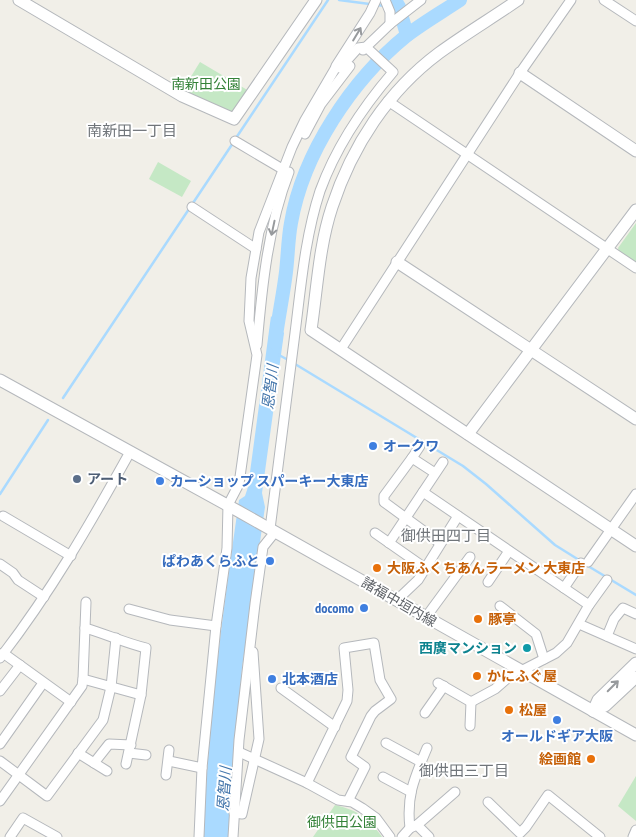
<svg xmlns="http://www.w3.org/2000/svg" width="636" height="837" font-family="'PT Sans Narrow','Noto Sans JP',sans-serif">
  <rect width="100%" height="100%" fill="#f1efe8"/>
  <g fill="#c5e8c5">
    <polygon points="200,62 249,91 236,112 231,113 182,91"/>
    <polygon points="158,162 191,181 182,197 149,179"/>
    <polygon points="636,223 636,263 619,252 618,248"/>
    <polygon points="636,776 636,821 618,806"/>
    <path d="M335,805C357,810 369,818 382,837H313Z"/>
  </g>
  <path fill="#aadaff" d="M271,316L284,333L262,493L265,507L242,668L232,781L230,837H204C207,724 223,612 239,500L245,496L248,487Z"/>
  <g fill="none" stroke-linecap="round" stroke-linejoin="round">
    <g stroke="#aadaff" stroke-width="2.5">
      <polyline points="339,0 385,6"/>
      <polyline points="391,6 399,7"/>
      <polyline points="236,138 328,0"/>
      <polyline points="279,355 290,361"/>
      <polyline points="295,364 463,466 486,484 555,545 579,560"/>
      <polyline points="63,398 233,143"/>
      <polyline points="0,494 48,420"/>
      <polyline points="588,566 636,595"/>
    </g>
    <g stroke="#aadaff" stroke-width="14">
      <polyline points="395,0 399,7 407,35"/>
      <path d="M275,343C278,319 283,296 286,272C288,255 288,239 291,223C303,153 352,80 406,36C423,23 442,12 460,0"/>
    </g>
    <g stroke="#b5b8bc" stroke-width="11">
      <g id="minor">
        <polyline points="385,0 390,12 390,24"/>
        <polyline points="604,0 636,21"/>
        <polyline points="336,66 370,13 376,0"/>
        <polyline points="388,101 636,268"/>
        <polyline points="305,134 321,104 350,66"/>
        <polyline points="235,141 284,170"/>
        <polyline points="192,207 256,249"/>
        <path d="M257,345C262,287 268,226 289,172"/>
        <polyline points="341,349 520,73 571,0"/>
        <polyline points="420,446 412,458 435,473"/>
        <polyline points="412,458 384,496 384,502 440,543"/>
        <polyline points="423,492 589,605"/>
        <polyline points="3,516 71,556"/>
        <path d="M270,529C278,463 287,398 295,333C301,286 305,237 320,191C336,147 363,107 393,72L366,47L363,50"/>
        <polyline points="375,533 425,568"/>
        <polyline points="389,543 443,462"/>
        <polyline points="588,562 636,494"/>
        <polyline points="0,564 13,573 18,580 44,597"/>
        <polyline points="488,582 509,551"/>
        <polyline points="564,588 581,563"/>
        <polyline points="397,600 418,580 458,516"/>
        <polyline points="500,606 536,634 544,659"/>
        <polyline points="129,609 170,620 216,626"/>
        <polyline points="426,617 470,557"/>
        <polyline points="579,624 636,649"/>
        <path d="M85,628C106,634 125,643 146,648L141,695L126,764"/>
        <polyline points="607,636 614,619 623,608 636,614"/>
        <polyline points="3,653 71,702"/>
        <path d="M0,658C51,592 90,524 130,452"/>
        <polyline points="521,671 556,653 567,643 589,605 607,580"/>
        <polyline points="83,679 141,695"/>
        <polyline points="438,683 471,702 495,689 518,669"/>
        <polyline points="281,688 335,727"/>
        <polyline points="0,691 20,665"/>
        <polyline points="425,713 444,686"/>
        <polyline points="470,726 471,702"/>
        <polyline points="386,743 421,762"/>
        <polyline points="0,744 43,683"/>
        <polyline points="239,752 307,783 338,800 352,802 362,808 376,818 390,837"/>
        <polyline points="78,753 107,771"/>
        <polyline points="129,753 146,755"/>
        <polyline points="0,761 47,796 103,720 111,687 116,638"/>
        <polyline points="169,761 202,768"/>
        <polyline points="94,763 109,744 131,745"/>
        <polyline points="166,775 169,750"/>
        <polyline points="383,777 411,792"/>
        <polyline points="307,783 347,701 348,690 344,648 374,643 380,680 391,699 375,711 371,716 351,757 365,767 348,801"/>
        <polyline points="0,801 82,686 83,679 86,602"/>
        <polyline points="488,802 520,833 526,827 548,795 600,837"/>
        <polyline points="234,813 242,814 259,739 253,652"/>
        <polyline points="417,825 455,792"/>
        <path d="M410,828C406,795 415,777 427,748"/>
        <polyline points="10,837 23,818 57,837"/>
        <polyline points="199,837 202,768 216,626 227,548 228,505 239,484 257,355 249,321 251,278 259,232 292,147 305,120 336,67 340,68 358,48 366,47 390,24 421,0"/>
        <polyline points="233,837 239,740 255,604 263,547 275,532"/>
        <polyline points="402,837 410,828 417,825 429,837"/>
        <polyline points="633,837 636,830"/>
      </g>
    </g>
    <g stroke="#b5b8bc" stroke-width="13">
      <g id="tertiary">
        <polyline points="19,0 182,96 234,119 316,0"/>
        <path d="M518,0C492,18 465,34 439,53C388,91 352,146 332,207C319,246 317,290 311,330L636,546"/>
        <polyline points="520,73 636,151"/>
        <polyline points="397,262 636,419"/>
        <polyline points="0,380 238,511 636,735"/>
        <polyline points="468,434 636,210"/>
        <polyline points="593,711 598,700 636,663"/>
        <polyline points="593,711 605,706 636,677"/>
      </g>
    </g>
    <use href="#minor" stroke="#fff" stroke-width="9"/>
    <use href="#tertiary" stroke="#fff" stroke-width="11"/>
  </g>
  <defs><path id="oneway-shaft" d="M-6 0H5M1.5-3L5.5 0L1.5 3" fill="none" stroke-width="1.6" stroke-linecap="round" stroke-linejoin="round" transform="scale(1.25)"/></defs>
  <g stroke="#979a9d">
    <use href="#oneway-shaft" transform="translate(357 34) rotate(-59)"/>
    <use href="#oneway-shaft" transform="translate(273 228) rotate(102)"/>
    <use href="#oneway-shaft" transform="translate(613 686) rotate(-45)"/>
  </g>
  <g fill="#3f7fe0" stroke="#fff" stroke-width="2">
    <circle cx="373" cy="446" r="5"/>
    <circle cx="160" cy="481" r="5"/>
    <circle cx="270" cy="561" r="5"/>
    <circle cx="364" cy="608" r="5"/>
    <circle cx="272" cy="679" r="5"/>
    <circle cx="557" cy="720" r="5"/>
  </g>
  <circle fill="#5c6f8a" stroke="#fff" stroke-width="2" cx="77" cy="479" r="5"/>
  <g fill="#e8710a" stroke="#fff" stroke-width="2">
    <circle cx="377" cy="568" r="5"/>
    <circle cx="478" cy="619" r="5"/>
    <circle cx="477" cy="676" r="5"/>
    <circle cx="509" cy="710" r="5"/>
    <circle cx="591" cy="759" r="5"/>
  </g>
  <circle fill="#0f9aa8" stroke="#fff" stroke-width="2" cx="527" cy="648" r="5"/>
  <g text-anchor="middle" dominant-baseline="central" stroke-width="4" stroke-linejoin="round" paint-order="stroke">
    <g font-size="14" fill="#348238" stroke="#fff">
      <text x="206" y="84">南新田公園</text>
      <text x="342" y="822">御供田公園</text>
    </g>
    <g font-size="14" font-weight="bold" fill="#366cbe" stroke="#fff" text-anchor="start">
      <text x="383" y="446">オークワ</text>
      <text x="170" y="481">カーショップ スパーキー大東店</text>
      <text x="260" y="561" text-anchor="end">ぱわあくらふと</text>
      <text x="354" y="608" text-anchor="end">docomo</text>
      <text x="282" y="679">北本酒店</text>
      <text x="557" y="736" text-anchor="middle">オールドギア大阪</text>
    </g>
    <g font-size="14" font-weight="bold" fill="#4e5e75" stroke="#fff" text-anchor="start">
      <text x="87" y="479">アート</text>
    </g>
    <g font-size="14" font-weight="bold" fill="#c56008" stroke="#fff" text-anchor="start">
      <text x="387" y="568">大阪ふくちあんラーメン 大東店</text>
      <text x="488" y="619">豚亭</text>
      <text x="487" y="676">かにふぐ屋</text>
      <text x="519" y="710">松屋</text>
      <text x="581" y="759" text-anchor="end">絵画館</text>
    </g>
    <g font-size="14" fill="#5f6368" stroke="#fff">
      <text transform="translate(399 602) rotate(30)">諸福中垣内線</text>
    </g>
    <g font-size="14" font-weight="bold" fill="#0d838f" stroke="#fff" text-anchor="end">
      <text x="517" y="648">西廣マンション</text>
    </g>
    <g font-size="15" fill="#70757a" stroke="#fff">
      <text x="132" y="130">南新田一丁目</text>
      <text x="446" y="535">御供田四丁目</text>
      <text x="464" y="770">御供田三丁目</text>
    </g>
    <g font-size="15" font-style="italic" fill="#4174aa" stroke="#fff">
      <text transform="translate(270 387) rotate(-83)">恩智川</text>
      <text transform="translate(224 789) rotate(-86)">恩智川</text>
    </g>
  </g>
</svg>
